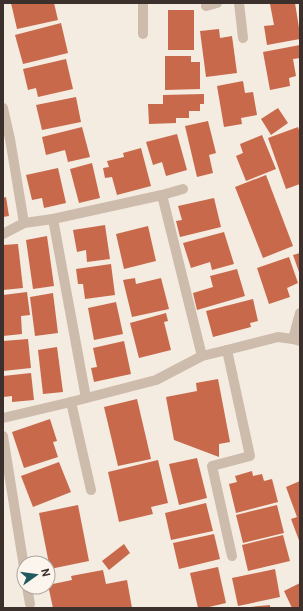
<svg xmlns="http://www.w3.org/2000/svg" width="303" height="611" font-family="Roboto,sans-serif">
  <rect width="100%" height="100%" fill="#f4ebe1"/>
  <g fill="#c8694b">
    <polygon points="11,3 54,3 58,20 17,29"/>
    <polygon points="279,3 295,3 300,34 300,39 267,45 264,26 274,25 270,4"/>
    <rect x="168" y="10" width="26" height="40"/>
    <polygon points="61,23 68,53 23,64 15,35"/>
    <polygon points="219,29 220,38 232,36 237,73 206,77 200,31"/>
    <polygon points="300,45 300,58 293,59 296,76 289,78 290,86 270,90 263,52"/>
    <polygon points="165,56 191,56 191,62 200,62 200,89 165,90"/>
    <polygon points="66,59 73,89 38,97 36,88 28,90 23,69"/>
    <polygon points="243,81 245,93 253,92 257,115 241,118 242,124 224,127 217,86"/>
    <polygon points="204,94 204,104 200,104 200,111 189,111 189,118 176,118 176,123 149,124 148,104 163,104 163,95"/>
    <polygon points="76,97 81,122 42,130 36,105"/>
    <polygon points="278,108 288,123 271,135 261,119"/>
    <polygon points="208,121 216,153 209,155 213,173 197,177 185,126"/>
    <polygon points="82,127 90,157 68,162 65,150 46,155 42,137"/>
    <polygon points="298,127 300,133 300,184 286,189 268,138"/>
    <polygon points="177,134 187,170 166,176 162,162 153,165 146,142"/>
    <polygon points="262,135 276,169 246,181 236,156 243,153 240,144"/>
    <polygon points="141,148 151,186 117,195 112,177 105,178 103,168 109,167 107,161 124,157 123,153"/>
    <polygon points="92,163 100,198 79,203 70,169"/>
    <polygon points="58,168 66,203 44,208 42,198 32,200 26,175"/>
    <polygon points="266,175 293,246 263,258 235,187"/>
    <polygon points="6,197 9,216 3,217 3,198"/>
    <polygon points="214,198 221,227 180,237 176,221 182,220 178,206"/>
    <polygon points="105,225 110,259 87,262 86,250 77,252 73,230"/>
    <polygon points="148,226 156,261 124,269 116,234"/>
    <polygon points="224,232 234,264 212,270 210,262 191,268 183,243"/>
    <polygon points="47,236 54,286 33,289 26,240"/>
    <polygon points="18,244 23,288 3,290 3,245"/>
    <polygon points="300,253 300,271 299,272 293,255"/>
    <polygon points="289,257 298,283 287,288 290,297 269,304 257,268"/>
    <polygon points="111,264 115,295 85,299 83,284 78,284 76,269"/>
    <polygon points="237,269 245,296 197,310 193,293 213,287 210,276"/>
    <polygon points="135,278 136,284 161,278 169,309 132,317 123,280"/>
    <polygon points="27,292 30,315 21,316 22,334 3,336 3,295"/>
    <polygon points="53,293 58,333 35,336 30,297"/>
    <polygon points="253,299 258,321 250,323 251,327 213,337 206,311"/>
    <polygon points="116,302 123,334 94,340 88,308"/>
    <polygon points="166,313 168,321 164,322 171,350 139,358 130,323"/>
    <polygon points="28,339 31,368 3,371 3,341"/>
    <polygon points="124,341 131,374 94,382 91,368 97,367 93,348"/>
    <polygon points="57,347 63,392 43,394 38,350"/>
    <polygon points="31,373 34,400 12,402 12,396 3,397 3,376"/>
    <polygon points="218,379 230,442 219,444 219,457 174,440 166,397 197,391 196,383"/>
    <polygon points="137,399 151,459 118,466 104,407"/>
    <polygon points="50,419 57,441 53,442 58,457 24,468 12,432"/>
    <polygon points="197,458 207,498 179,505 169,464"/>
    <polygon points="158,460 168,503 151,507 153,514 119,522 108,472"/>
    <polygon points="59,462 71,492 33,507 21,476"/>
    <polygon points="252,471 253,476 262,474 264,481 272,479 278,502 236,513 229,484 237,482 235,476"/>
    <polygon points="300,481 300,543 291,519 297,517 286,487"/>
    <polygon points="206,503 213,531 171,540 165,513"/>
    <polygon points="78,505 89,561 50,569 39,513"/>
    <polygon points="277,505 284,533 243,543 236,515"/>
    <polygon points="214,534 220,559 179,569 173,543"/>
    <polygon points="283,535 290,561 248,571 242,545"/>
    <polygon points="124,544 130,553 109,570 102,561"/>
    <polygon points="218,567 226,603 205,608 198,608 190,573"/>
    <polygon points="275,569 280,597 238,606 232,578"/>
    <polygon points="103,570 106,584 127,580 132,608 53,608 48,585 72,580 71,576"/>
    <polygon points="300,583 300,608 292,608 284,591"/>
    <polygon points="270,605 270,608 250,608 250,607"/>
  </g>
  <g fill="none" stroke-linecap="round" stroke-linejoin="round">
    <g stroke="#cdbbac" stroke-width="10">
      <polyline points="239,3 243,38"/>
      <polyline points="206,6 217,3"/>
      <polyline points="143,34 143,3"/>
      <polyline points="3,108 10,139 24,223 53,219 86,398"/>
      <polyline points="162,195 183,189"/>
      <polyline points="53,219 162,195 202,356"/>
      <polyline points="3,234 24,223"/>
      <polyline points="293,339 300,313"/>
      <polyline points="227,350 250,456 212,466 232,556"/>
      <polyline points="71,402 91,490"/>
      <polyline points="3,418 71,402 156,380 202,356 227,350 278,337 293,339 300,341"/>
      <polyline points="3,436 24,567"/>
      <polyline points="27,587 30,604"/>
    </g>
  </g>
  <rect width="303" height="611" fill="none" stroke="#3b302b" stroke-width="8"/>
  <g transform="translate(36 575) rotate(76)"><circle r="19" fill="#fbf5ee" stroke="#aea6a0"/>
  <path d="M0-3L7 15L0 10L-7 15Z" fill="#1f5a5e"/>
  <text y="-6" font-size="11" font-weight="bold" text-anchor="middle" fill="#3b302b">N</text>
  </g>
</svg>
